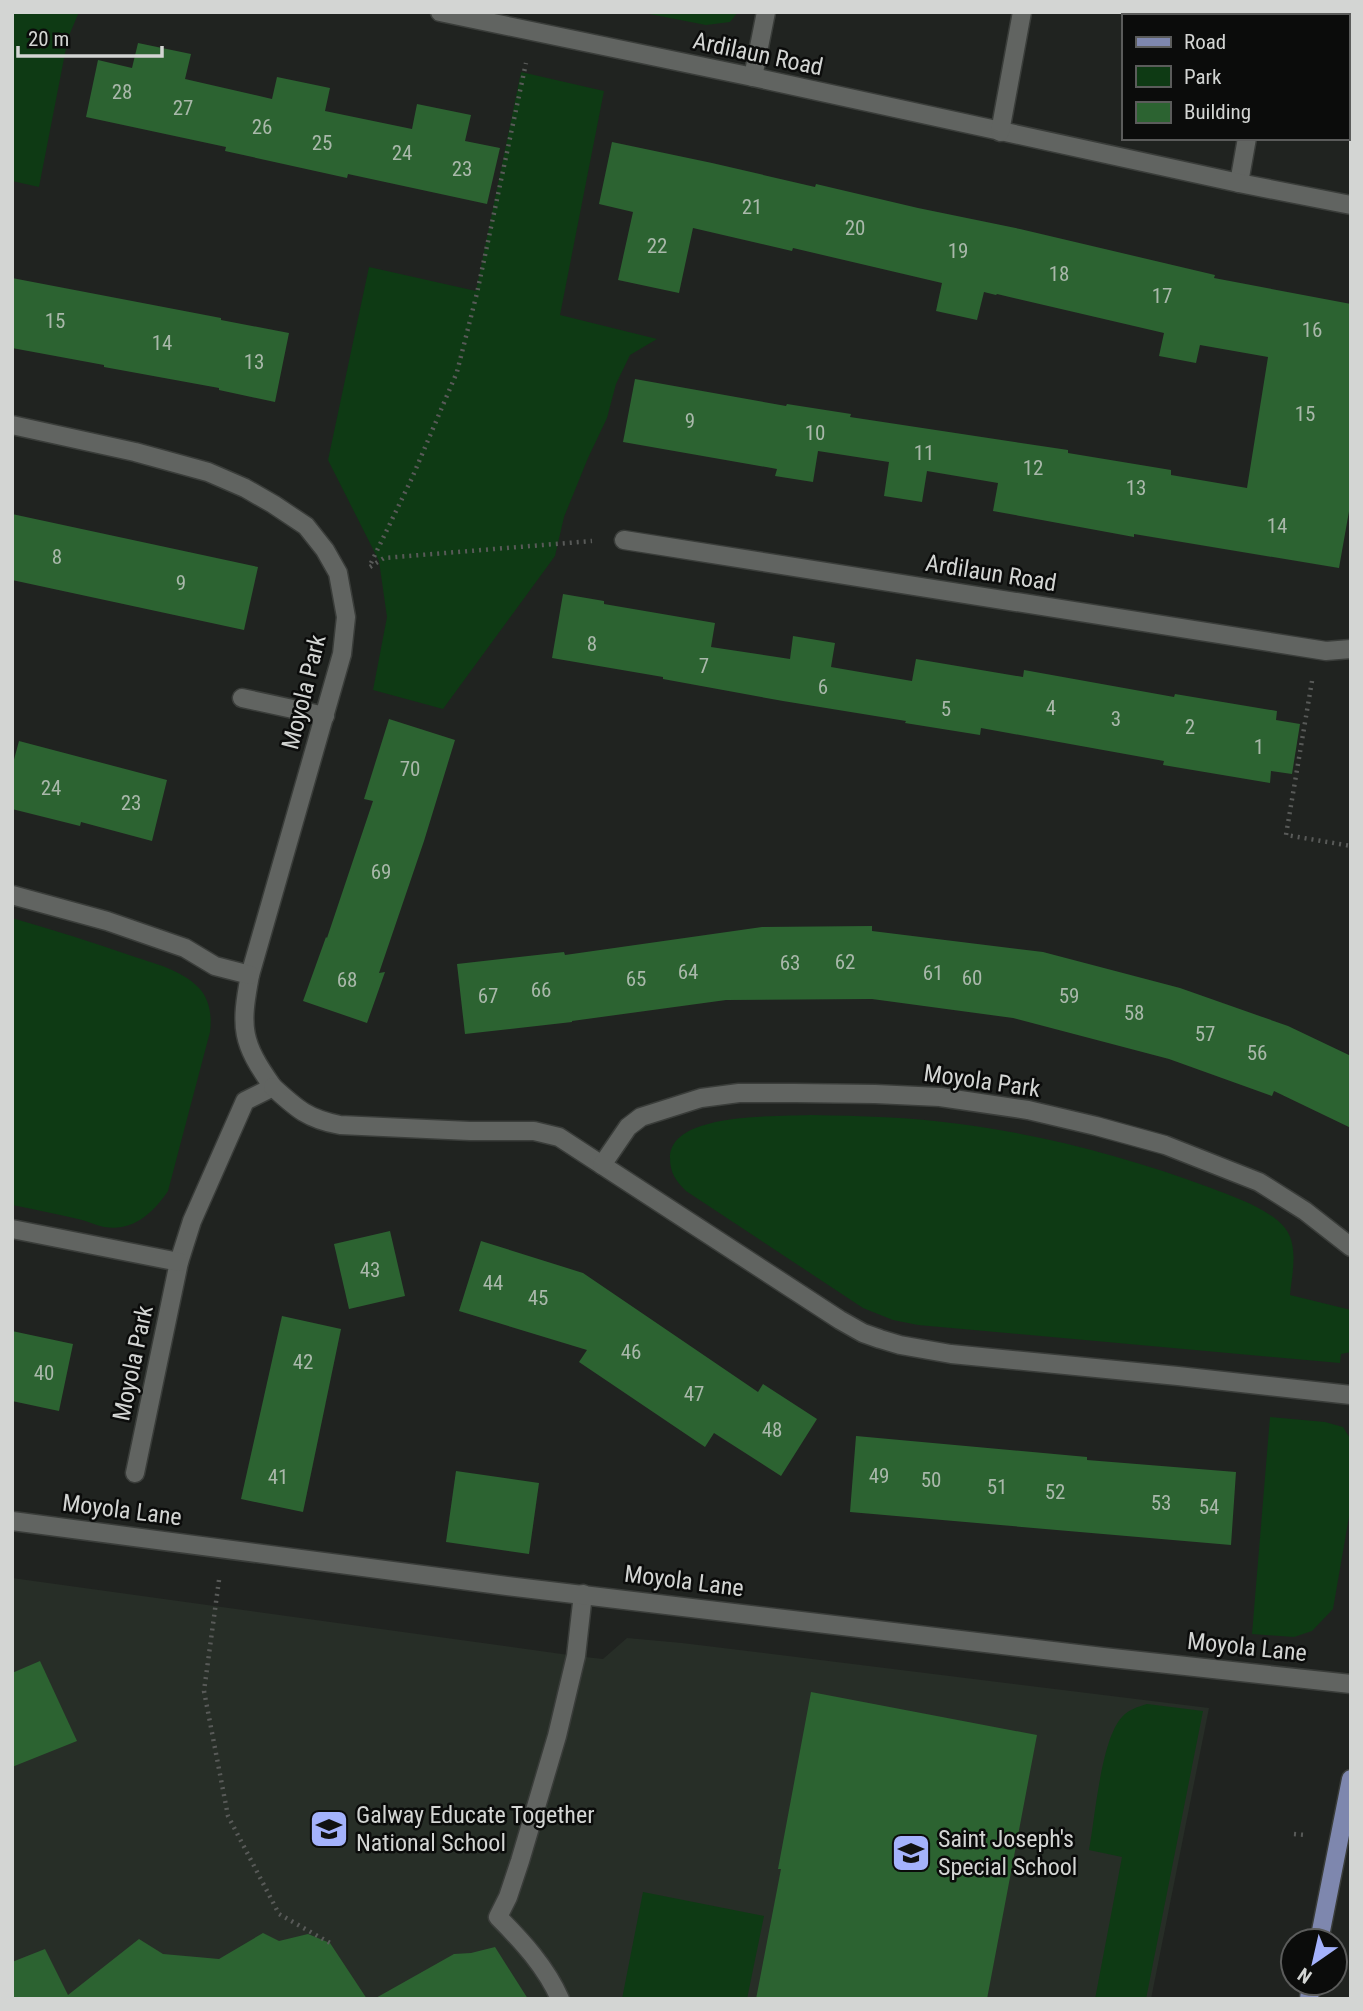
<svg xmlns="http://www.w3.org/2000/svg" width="1363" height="2011" font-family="'Roboto Condensed',sans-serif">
  <rect width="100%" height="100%" fill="#202320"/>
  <polygon fill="#272e27" points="12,1578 576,1656 603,1659 627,1638 682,1643 1209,1708 1151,1999 12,1999"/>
  <g fill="#0e3a14">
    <polygon points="12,12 79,12 68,38 39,187 12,181"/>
    <polygon points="639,12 738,12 730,22 706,25"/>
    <polygon points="521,72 604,91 560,315 657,339 630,355 616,384 607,418 588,458 564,517 555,556 443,709 373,690 387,617 379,561 328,460 369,267 476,291"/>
    <path d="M12,918C54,930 95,943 135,957C156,964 181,970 198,987C210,999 212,1016 210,1032L168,1191C153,1213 133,1232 104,1227C95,1225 87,1221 78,1219C56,1214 34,1209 12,1205Z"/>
    <path d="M811,1115C861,1116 910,1117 960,1124C1045,1135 1131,1158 1211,1188C1234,1197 1270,1209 1285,1228C1299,1246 1292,1274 1290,1295L1351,1310V1352L1341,1354L1340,1363L918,1325L893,1320L863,1308L686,1191C676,1181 670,1173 670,1158C670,1111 780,1117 811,1115Z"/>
    <polygon points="1270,1417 1325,1422 1343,1427 1351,1440 1351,1505 1333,1609 1312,1631 1294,1637 1252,1634"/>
    <path d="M1147,1704L1203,1711L1146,1999H1095L1122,1857L1089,1850C1095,1818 1101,1739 1122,1717C1129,1709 1138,1707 1147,1704Z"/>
    <polygon points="643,1892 764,1916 747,1999 622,1999"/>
  </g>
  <g fill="#2c6331">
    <polygon points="138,43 191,54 185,79 272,99 277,77 330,88 325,111 412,129 417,104 471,115 465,141 500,148 487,204 348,174 347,178 225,151 226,147 86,117 98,60 132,68"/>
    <polygon points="612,142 712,163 815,187 816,184 918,208 1020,229 1215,275 1214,278 1351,304 1351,500 1339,568 1134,534 1134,537 993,511 998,483 927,471 922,502 884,496 889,462 818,451 813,482 775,476 777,469 623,442 635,379 786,406 787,404 851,414 850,417 1068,450 1068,453 1171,470 1171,475 1247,488 1268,357 1200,345 1196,363 1159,356 1164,333 997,294 996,295 984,292 977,320 936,311 942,283 793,248 792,251 693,228 679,293 618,280 633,212 599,204"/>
    <polygon points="12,278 221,318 221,320 289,333 275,402 219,390 219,388 104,367 104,365 12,348"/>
    <polygon points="12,514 258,567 244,630 12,580"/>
    <polygon points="563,594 604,601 604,604 715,623 711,647 790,659 793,636 835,643 831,667 912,681 916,659 1023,677 1024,670 1174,697 1175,694 1277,711 1276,720 1300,724 1292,774 1271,771 1270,783 1163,765 1164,761 981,728 980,735 905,723 906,721 783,701 663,679 663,677 552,658"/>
    <polygon points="389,719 455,740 424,841 379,973 385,972 367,1023 303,1001 326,937 327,938 373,801 364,799"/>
    <polygon points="19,741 167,780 152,841 81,822 80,826 12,809 12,767"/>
    <polygon points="872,926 872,931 1043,952 1180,988 1288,1026 1351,1056 1351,1128 1274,1091 1272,1096 1169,1059 1013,1018 872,999 726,1000 572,1021 572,1022 465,1034 457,964 564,952 565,955 762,927"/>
    <polygon points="390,1231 405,1296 349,1309 334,1244"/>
    <polygon points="481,1241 583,1273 758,1392 763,1384 817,1419 781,1476 714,1433 705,1447 579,1362 587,1350 459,1311"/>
    <polygon points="282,1316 341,1329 303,1512 241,1499"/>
    <polygon points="12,1331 73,1344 59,1411 12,1401"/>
    <polygon points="856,1436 1087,1457 1087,1460 1236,1472 1231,1545 850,1512"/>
    <polygon points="456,1471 539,1483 529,1554 446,1542"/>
    <polygon points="40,1661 77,1741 12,1767 12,1673"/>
    <polygon points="811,1692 1037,1735 987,1999 756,1999 781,1869 778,1869"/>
    <polygon points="263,1933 279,1941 308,1934 330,1943 367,1999 12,1999 12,1962 45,1949 68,1995 139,1939 163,1954 219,1959"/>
    <polygon points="495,1947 528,1999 374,1999 454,1954 471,1953"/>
  </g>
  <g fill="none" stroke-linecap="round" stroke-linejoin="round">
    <g stroke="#3a3d3a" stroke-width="21">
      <g id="lane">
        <polyline points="1269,16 1269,12"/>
        <polyline points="753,77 766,12"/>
        <polyline points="1239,183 1247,138"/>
        <polyline points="242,698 325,716"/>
        <path d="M560,1999C546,1967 522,1941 498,1917L508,1897L520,1861L557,1736L576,1656L583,1594"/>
      </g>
    </g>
    <g stroke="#3a3d3a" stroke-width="21">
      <g id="street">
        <polyline points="440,12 753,77 1239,183 1351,205"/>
        <polyline points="1000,132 1022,12"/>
        <path d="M12,425L135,452L208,472L245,488L273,504L306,526L325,550L338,573L346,617L342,654L250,975C240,1028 241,1042 273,1087L245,1101L192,1221L179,1262L135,1473"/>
        <polyline points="624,540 1326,651 1351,649"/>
        <polyline points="12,895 107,921 185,948 215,966 250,975"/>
        <path d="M273,1087C297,1109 308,1119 340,1125L470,1131H534L559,1137L840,1320L863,1333L880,1339L900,1345L951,1354L1178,1376L1351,1395"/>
        <polyline points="602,1165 628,1127 641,1117 701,1098 739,1093 795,1093 875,1094 940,1097 1028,1110 1096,1126 1165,1145 1259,1182 1305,1211 1351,1247"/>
        <polyline points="12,1229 179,1262"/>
        <polyline points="12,1521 507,1586 1103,1657 1351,1684"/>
      </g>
    </g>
    <g stroke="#3a3d3a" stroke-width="21">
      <g id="primary">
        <polyline points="1319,1941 1351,1779"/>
        <polyline points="1309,1999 1311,1983"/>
      </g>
    </g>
    <g stroke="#585a58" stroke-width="4.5" stroke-dasharray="2 5" stroke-linecap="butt">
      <polyline points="371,563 412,478 457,372 477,293 526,63"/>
      <polyline points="370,567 384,558 592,541"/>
      <polyline points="1312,681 1286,835 1351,846"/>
      <polyline points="219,1580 204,1691 228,1816 279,1914 330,1943"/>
      <polyline points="1294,1834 1305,1835"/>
    </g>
    <use href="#lane" stroke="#616461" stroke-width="18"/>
    <use href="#street" stroke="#616461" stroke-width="18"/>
    <use href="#primary" stroke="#7e87ae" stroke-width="18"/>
  </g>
  <defs>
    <g id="school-square" transform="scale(2.0125)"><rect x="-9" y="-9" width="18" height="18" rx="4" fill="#a4b2fc" stroke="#0b0c0b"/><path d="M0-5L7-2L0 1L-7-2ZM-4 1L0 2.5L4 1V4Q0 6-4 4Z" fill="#111"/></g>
  </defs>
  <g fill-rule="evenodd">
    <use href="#school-square" x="329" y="1829"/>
    <use href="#school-square" x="911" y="1853"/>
  </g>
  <g text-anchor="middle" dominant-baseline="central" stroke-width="5" stroke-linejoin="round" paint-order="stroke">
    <g font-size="21" fill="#a9b8aa">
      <text x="122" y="92">28</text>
      <text x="183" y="108">27</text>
      <text x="262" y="127">26</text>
      <text x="322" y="143">25</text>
      <text x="402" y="153">24</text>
      <text x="462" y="169">23</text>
      <text x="752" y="207">21</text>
      <text x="855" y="228">20</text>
      <text x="657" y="246">22</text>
      <text x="958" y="251">19</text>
      <text x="1059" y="274">18</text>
      <text x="1162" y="296">17</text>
      <text x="55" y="321">15</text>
      <text x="1312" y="330">16</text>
      <text x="162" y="343">14</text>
      <text x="254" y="362">13</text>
      <text x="1305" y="414">15</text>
      <text x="690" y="421">9</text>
      <text x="815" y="433">10</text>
      <text x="924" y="453">11</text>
      <text x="1033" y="468">12</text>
      <text x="1136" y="488">13</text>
      <text x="1277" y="526">14</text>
      <text x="57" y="557">8</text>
      <text x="181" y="583">9</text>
      <text x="592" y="644">8</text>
      <text x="704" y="666">7</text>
      <text x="823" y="687">6</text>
      <text x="1051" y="708">4</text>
      <text x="946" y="709">5</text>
      <text x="1116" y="719">3</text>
      <text x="1190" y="727">2</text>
      <text x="1259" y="747">1</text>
      <text x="410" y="769">70</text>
      <text x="51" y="788">24</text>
      <text x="131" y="803">23</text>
      <text x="381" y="872">69</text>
      <text x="845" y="962">62</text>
      <text x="790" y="963">63</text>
      <text x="688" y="972">64</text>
      <text x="933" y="973">61</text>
      <text x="972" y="978">60</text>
      <text x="636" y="979">65</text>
      <text x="347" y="980">68</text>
      <text x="541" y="990">66</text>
      <text x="488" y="996">67</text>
      <text x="1069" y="996">59</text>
      <text x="1134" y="1013">58</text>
      <text x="1205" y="1034">57</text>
      <text x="1257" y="1053">56</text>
      <text x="370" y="1270">43</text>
      <text x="493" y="1283">44</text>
      <text x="538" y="1298">45</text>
      <text x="631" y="1352">46</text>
      <text x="303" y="1362">42</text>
      <text x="44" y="1373">40</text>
      <text x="694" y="1394">47</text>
      <text x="772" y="1430">48</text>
      <text x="879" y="1476">49</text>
      <text x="278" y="1477">41</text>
      <text x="931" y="1480">50</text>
      <text x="997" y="1487">51</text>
      <text x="1055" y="1492">52</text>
      <text x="1161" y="1503">53</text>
      <text x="1209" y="1507">54</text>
    </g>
    <g font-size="24" fill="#d3d5d3" stroke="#0b0c0b">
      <text transform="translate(758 54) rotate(12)">Ardilaun Road</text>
      <text transform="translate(991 573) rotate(9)">Ardilaun Road</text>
      <text transform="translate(304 692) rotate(-76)">Moyola Park</text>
      <text transform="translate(982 1081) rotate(8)">Moyola Park</text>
      <text transform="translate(133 1363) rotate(-78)">Moyola Park</text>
      <text transform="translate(122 1510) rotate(7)">Moyola Lane</text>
      <text transform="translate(684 1581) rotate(7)">Moyola Lane</text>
      <text transform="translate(1247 1647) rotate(6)">Moyola Lane</text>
    </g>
    <g font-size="24" fill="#d3d5d3" stroke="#0b0c0b" text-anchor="start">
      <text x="356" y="1815">Galway Educate Together<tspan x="356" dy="28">National School</tspan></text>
      <text x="938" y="1839">Saint Joseph's<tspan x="938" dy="28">Special School</tspan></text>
    </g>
  </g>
  <rect width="1363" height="2011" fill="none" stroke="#d3d5d3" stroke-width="28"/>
  <rect x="1122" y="14" width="228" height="126" fill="#0b0c0b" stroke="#5b5c5b" stroke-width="2"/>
  <rect x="1136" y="37" width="35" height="10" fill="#7e87ae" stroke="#5b5c5b" stroke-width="2"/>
  <text x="1184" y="49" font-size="21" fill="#d3d5d3">Road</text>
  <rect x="1136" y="66" width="35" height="21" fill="#0e3a14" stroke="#5b5c5b" stroke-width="2"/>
  <text x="1184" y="84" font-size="21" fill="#d3d5d3">Park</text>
  <rect x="1136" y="102" width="35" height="21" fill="#2c6331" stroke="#5b5c5b" stroke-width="2"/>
  <text x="1184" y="119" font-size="21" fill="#d3d5d3">Building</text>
  <g transform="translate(1314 1962) rotate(214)"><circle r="33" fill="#0b0c0b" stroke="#5b5c5b" stroke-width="2"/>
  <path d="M0-5L12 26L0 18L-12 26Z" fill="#a4b2fc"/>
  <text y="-10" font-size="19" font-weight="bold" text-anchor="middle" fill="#d3d5d3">N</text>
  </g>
  <path d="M18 46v10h144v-10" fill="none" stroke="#d3d5d3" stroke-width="3.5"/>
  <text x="28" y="46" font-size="21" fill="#d3d5d3" stroke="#0b0c0b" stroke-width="5" paint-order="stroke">20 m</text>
</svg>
